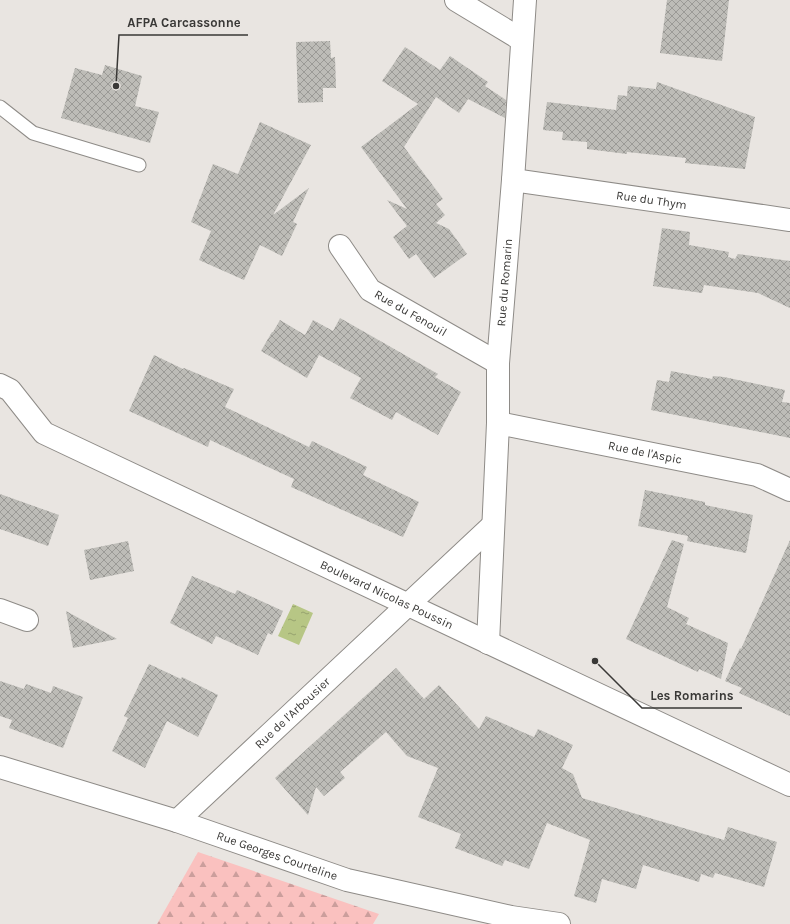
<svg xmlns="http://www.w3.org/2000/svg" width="790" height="924" font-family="Karla,sans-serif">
  <defs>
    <pattern id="forest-firs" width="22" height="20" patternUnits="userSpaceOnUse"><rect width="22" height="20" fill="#fac1bf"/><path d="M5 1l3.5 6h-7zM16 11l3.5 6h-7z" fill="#cb9e9c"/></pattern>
    <pattern id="water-ripples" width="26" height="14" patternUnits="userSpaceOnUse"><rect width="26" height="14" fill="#b7c685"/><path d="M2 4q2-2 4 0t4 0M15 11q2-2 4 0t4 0" fill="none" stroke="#96a26e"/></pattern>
    <pattern id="building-cross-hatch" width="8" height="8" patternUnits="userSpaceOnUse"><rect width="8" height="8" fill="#bdbcb7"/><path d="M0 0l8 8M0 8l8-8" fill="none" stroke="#9b9a96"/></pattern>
  </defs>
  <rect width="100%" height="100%" fill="#e9e5e1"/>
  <polygon fill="url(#forest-firs)" points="198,852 379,914 373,924 157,924"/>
  <polygon fill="url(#water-ripples)" points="293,604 313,613 299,645 278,636"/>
  <g fill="url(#building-cross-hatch)">
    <polygon points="667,0 729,0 722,61 660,53"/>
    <polygon points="330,41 331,58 335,57 336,88 323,88 323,102 298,103 296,42"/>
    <polygon points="405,47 440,70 450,56 488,82 485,86 506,100 505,118 468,99 459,113 436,97 404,147 443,199 436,204 445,215 436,223 449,229 467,254 434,278 416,254 409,259 393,237 407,226 387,200 407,209 361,147 418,104 382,81"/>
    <polygon points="105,65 142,76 135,106 159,112 150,143 61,118 75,68 102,75"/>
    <polygon points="657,82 755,117 745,169 685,163 686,158 627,152 627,154 587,149 587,142 562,140 563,132 543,130 547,102 616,110 618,95 627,96 628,86 656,89"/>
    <polygon points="260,122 311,145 273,215 309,188 293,222 297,224 282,256 260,245 244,280 199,260 211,231 191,222 213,164 238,174"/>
    <polygon points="662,228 690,232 689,245 729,252 728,257 735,259 738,254 790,261 790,308 758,293 704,285 702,293 653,286"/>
    <polygon points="340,318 438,374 435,377 461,392 438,435 396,412 392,420 350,398 361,378 319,355 307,378 261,351 272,332 273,332 280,320 305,335 313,320 333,331"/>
    <polygon points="154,355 183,369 184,368 234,389 225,407 309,447 312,441 367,467 363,475 419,502 403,537 291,487 294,479 210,440 208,447 129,411"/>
    <polygon points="671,371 712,379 713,376 724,377 785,390 782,402 790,403 790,438 651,410 657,380 669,382"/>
    <polygon points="645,490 705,502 705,505 753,515 746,553 687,541 688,536 638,526"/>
    <polygon points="0,494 59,515 48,546 0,529"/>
    <polygon points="672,540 684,544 667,607 689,618 686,624 728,643 721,679 699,669 698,672 626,639"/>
    <polygon points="790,540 790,716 739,693 742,688 725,681 740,648 741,649"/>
    <polygon points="128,541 134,571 90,580 84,550"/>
    <polygon points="192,576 235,594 237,590 283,611 272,635 268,633 258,655 216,636 212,644 170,623"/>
    <polygon points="66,611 117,639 73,648"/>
    <polygon points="149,664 181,679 182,677 218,695 198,737 167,721 145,768 112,751 128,718 124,716"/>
    <polygon points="396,668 424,699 439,685 479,729 486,716 534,737 538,729 573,745 562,768 573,774 582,798 724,840 728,827 777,842 764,887 715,873 713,878 701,874 699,882 643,865 636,889 602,879 596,903 574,896 590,840 547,823 529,869 505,860 502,866 455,848 461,834 418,817 438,768 407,756 386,732 340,772 345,778 324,796 316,787 308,815 275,778"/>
    <polygon points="0,681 24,689 26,684 51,693 53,686 83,697 63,748 9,728 12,720 0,716"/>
  </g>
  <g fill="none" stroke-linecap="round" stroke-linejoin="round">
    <g stroke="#8e8b87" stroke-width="15">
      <polyline id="service" points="0,107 33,133 139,165"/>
    </g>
    <g stroke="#8e8b87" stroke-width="24">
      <g id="minor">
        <polyline points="456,0 522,40"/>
        <path id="s1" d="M513,180L790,220"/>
        <path id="s2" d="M340,246L370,290L498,363"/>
        <path id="s3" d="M0,385L10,390L44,433L790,785"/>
        <path id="s4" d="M498,423L757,475L790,490"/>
        <polyline points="0,610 27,620"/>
        <path id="s5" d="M488,643L498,423V363L513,180L525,0"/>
        <path id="s6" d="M0,767L177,821L347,880L511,917L559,924"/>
        <path id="s7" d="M177,821L493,525"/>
      </g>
    </g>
    <use href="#service" stroke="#fff" stroke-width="13"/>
    <use href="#minor" stroke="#fff" stroke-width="22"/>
  </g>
  <g text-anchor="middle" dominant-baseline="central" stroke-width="3.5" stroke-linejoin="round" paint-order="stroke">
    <g font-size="12" fill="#393836" stroke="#e9e5e1">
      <text stroke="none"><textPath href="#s1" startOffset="140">Rue du Thym</textPath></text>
      <text stroke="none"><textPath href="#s5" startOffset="361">Rue du Romarin</textPath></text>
      <text stroke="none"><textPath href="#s2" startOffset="100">Rue du Fenouil</textPath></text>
      <text stroke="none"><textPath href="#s4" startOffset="150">Rue de l'Aspic</textPath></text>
      <text stroke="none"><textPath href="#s3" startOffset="445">Boulevard Nicolas Poussin</textPath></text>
      <text stroke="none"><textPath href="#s7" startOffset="158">Rue de l'Arbousier</textPath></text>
      <text stroke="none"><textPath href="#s6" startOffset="291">Rue Georges Courteline</textPath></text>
    </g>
  </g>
  <path fill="none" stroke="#393836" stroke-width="1.5" d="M116 86L119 35H248M595 661L642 708H742"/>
  <g fill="#393836" stroke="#e9e5e1" stroke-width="1.5">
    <circle cx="116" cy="86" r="4"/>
    <circle cx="595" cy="661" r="4"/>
  </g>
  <g font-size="13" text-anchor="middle" font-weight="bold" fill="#393836" stroke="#e9e5e1" stroke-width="3.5" stroke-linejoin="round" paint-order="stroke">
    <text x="184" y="27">AFPA Carcassonne</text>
    <text x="692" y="700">Les Romarins</text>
  </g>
</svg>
